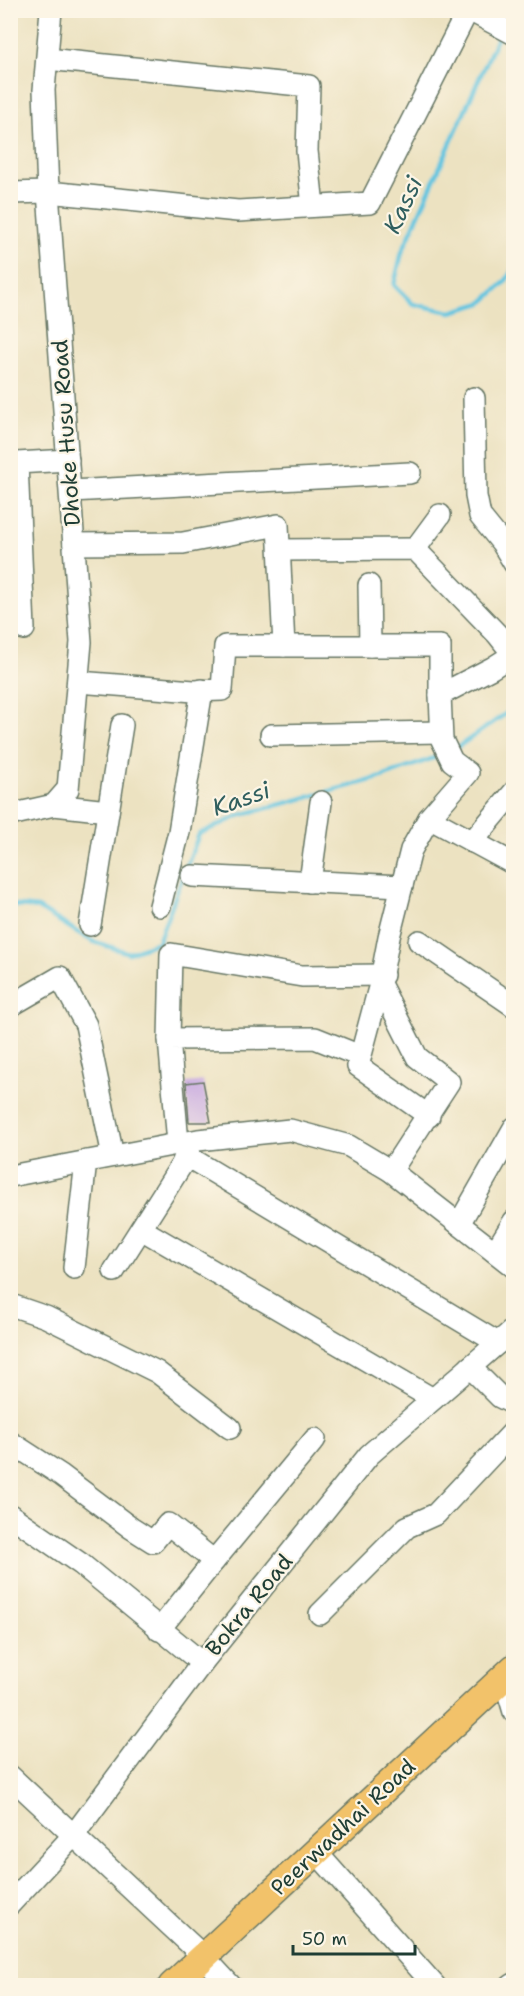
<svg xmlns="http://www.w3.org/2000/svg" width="524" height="1996" font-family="'Shantell Sans',sans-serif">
  <rect width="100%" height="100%" fill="#fcf5e5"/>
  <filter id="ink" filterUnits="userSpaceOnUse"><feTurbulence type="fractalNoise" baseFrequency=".0167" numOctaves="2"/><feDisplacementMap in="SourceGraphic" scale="12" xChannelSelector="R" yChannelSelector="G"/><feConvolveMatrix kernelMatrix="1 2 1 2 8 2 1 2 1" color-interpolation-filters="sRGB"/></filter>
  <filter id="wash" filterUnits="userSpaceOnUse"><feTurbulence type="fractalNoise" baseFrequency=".008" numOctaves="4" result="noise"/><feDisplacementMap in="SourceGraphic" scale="24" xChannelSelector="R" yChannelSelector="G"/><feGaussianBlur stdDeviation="1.35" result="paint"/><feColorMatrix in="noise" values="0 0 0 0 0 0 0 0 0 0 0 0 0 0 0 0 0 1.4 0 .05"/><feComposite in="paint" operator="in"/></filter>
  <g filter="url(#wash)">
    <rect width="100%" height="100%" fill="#ece2c1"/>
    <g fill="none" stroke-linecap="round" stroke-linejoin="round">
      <g stroke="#62c5e0" stroke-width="4.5">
        <polyline points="505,24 512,10"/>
        <polyline points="499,34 402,252 394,285 413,304 451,312 482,303 504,283 514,269"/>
        <polyline points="452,751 514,708"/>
        <polyline points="10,905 38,908 92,941 129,953 158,942 199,834 241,815 379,778 442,755"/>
      </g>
    </g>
    <g id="blocks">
      <polygon fill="#c6a7e0" points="203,1081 211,1122 189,1122 186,1083"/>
    </g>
  </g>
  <g filter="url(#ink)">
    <use href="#blocks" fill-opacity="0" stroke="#677765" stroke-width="1.5"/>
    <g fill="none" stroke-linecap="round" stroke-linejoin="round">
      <g stroke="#677765" stroke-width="24">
        <g id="minor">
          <polyline points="469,10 514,34"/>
          <polyline points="47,59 309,86 307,151 313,206"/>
          <polyline points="10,193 48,192 238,211 370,203 468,10"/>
          <polyline points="474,398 476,496 480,516 502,543 514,563"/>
          <polyline points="71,491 410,473"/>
          <polyline points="74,544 183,543 278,525 284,646"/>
          <polyline points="415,549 440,515"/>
          <polyline points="280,550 415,549 498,635 513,654"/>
          <polyline points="369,585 370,646"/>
          <polyline points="24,629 17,463 68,460"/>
          <polyline points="78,682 194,691 222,690 225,646 440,646 440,695 492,668 514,654"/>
          <polyline points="271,735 441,732"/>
          <polyline points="54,805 108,811"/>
          <polyline points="10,815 54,805 68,789 81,642 48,192 44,90 51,10"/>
          <polyline points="429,818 514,864"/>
          <polyline points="472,842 514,792"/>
          <polyline points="192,876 402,886"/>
          <polyline points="310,882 321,802"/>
          <polyline points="160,906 179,832 202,690"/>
          <polyline points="90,925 122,725"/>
          <polyline points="419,941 514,1006"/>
          <polyline points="380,984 358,1066 429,1116"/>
          <polyline points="10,1006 60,977 86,1025 113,1156"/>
          <polyline points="169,1039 171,954 302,976 383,975"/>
          <polyline points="178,1143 169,1039 315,1038 360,1056"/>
          <polyline points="185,1155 498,1343"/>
          <polyline points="391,1171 449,1082 417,1057 380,984 389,937 411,850 429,818 468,773 452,761 442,740 440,695"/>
          <polyline points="10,1176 198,1140 290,1130 349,1146 391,1171 514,1267"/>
          <polyline points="459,1224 514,1128"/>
          <polyline points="141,1229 433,1399"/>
          <polyline points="495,1252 514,1221"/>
          <polyline points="74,1268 86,1161"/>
          <polyline points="114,1271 182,1164 190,1144"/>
          <polyline points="10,1308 11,1305 46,1317 157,1372 230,1428"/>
          <polyline points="470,1367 500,1397 514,1404"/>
          <polyline points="10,1442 61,1475 131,1528 153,1542 168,1524 214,1561 315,1439"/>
          <polyline points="10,1515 81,1564 202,1663"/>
          <polyline points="320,1614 407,1527 436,1514 514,1431"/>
          <polyline points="159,1630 214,1561"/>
          <polyline points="509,1695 514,1712"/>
          <polyline points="10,1776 203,1956 231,1986"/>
          <polyline points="317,1853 435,1986"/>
          <polyline points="10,1904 73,1836 202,1663 369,1455 514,1329"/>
          <polyline points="511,1986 514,1984"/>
        </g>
      </g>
      <g stroke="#677765" stroke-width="30">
        <polyline id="major" points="172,1986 514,1668"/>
      </g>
      <use href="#minor" stroke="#fff" stroke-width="21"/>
      <use href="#major" stroke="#f2c26a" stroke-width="27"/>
    </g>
  </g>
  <g text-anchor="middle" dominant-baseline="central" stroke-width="4.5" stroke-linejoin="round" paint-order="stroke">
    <g font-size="22" fill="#1f3d34" stroke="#fcf5e5">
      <text transform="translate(66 433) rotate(-94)">Dhoke Husu Road</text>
      <text transform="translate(249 1605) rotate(-51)">Bokra Road</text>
      <text transform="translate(343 1827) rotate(-43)">Peerwadhai Road</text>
    </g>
    <g font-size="24" font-style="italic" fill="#305f5f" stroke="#fcf5e5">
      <text transform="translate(403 205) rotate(-65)">Kassi</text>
      <text transform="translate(241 799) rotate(-19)">Kassi</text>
    </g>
  </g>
  <rect width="524" height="1996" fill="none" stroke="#fcf5e5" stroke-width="36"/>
  <path d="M293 1945v9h122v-9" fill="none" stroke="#1f3d34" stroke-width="3"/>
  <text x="302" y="1945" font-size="18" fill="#1f3d34" stroke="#fcf5e5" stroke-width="4.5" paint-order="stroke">50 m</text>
</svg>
